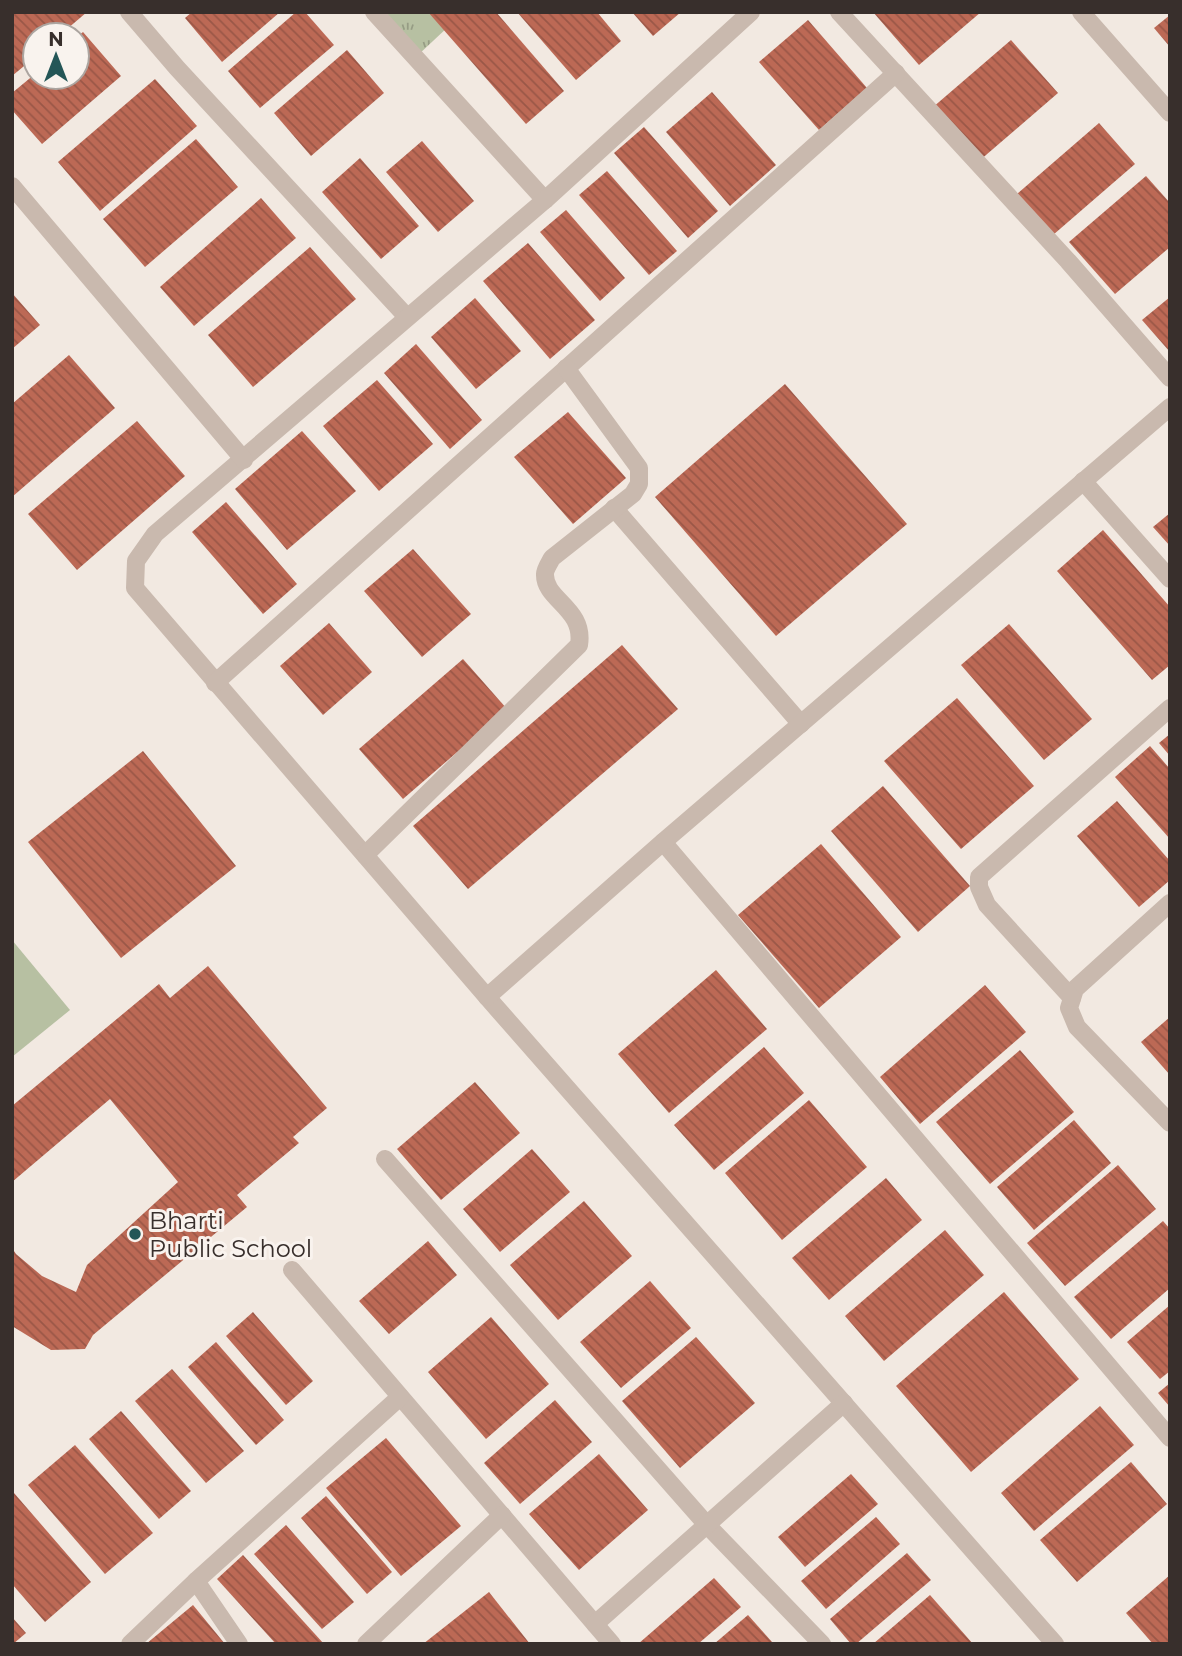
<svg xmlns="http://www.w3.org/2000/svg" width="1182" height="1656" font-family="Montserrat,sans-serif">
  <defs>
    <pattern id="park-tufts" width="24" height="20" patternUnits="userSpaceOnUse" patternTransform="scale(1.75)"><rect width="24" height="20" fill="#b7c0a2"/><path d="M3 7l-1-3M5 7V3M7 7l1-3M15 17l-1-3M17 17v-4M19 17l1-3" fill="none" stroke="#969c84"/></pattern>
    <pattern id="building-back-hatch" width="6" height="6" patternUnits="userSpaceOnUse" patternTransform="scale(1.75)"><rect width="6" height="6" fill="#bc6955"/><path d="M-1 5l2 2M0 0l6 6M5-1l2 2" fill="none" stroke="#9a5747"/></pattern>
  </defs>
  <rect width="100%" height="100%" fill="#f2e9e1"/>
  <polygon fill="#b7c0a2" points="12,940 70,1010 12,1057"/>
  <polygon fill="url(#park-tufts)" points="380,12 464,12 418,55"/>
  <g fill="url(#building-back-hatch)">
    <polygon points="12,12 87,12 60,35 35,35 35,57 12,76"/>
    <polygon points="192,12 280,12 222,62 185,18"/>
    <polygon points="296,12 305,12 334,45 260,108 228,71"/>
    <polygon points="428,12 496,12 564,91 526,124"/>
    <polygon points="517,12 597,12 621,41 576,80"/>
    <polygon points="632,12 681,12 653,36"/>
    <polygon points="873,12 981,12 919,65"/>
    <polygon points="1170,15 1170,47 1154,28"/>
    <polygon points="808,20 867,88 819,130 759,62"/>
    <polygon points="83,32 121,76 42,144 12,110 12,93 35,74 35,77 77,77 77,37"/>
    <polygon points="1011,40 1058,93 979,161 932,108"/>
    <polygon points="347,50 384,93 311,156 274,113"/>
    <polygon points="155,79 197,126 100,211 58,162"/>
    <polygon points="712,92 776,165 730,206 666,132"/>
    <polygon points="1099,123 1135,164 1053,235 1017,194"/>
    <polygon points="644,127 718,211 688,238 614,153"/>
    <polygon points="196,139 238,187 145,267 103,219"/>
    <polygon points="422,141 474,201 438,232 386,172"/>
    <polygon points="360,158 419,226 381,259 322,192"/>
    <polygon points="607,171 677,251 649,275 579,195"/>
    <polygon points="1146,176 1170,203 1170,247 1115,294 1069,242"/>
    <polygon points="261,198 296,238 194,326 160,287"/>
    <polygon points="566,210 625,278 600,301 540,232"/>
    <polygon points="528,243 595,320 550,359 483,281"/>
    <polygon points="310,247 356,299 253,387 208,335"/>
    <polygon points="12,293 40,325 12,349"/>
    <polygon points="1170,297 1170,352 1142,320"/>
    <polygon points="475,298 521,351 476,389 431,337"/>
    <polygon points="416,344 482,420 450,449 384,373"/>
    <polygon points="69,355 115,408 12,497 12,404"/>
    <polygon points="377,380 433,444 379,491 323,426"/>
    <polygon points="785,384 907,524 776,636 655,497"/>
    <polygon points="568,412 626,478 573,524 514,457"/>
    <polygon points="137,421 185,476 77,570 28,514"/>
    <polygon points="302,431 356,491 287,550 235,489"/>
    <polygon points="226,502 297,584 263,614 192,532"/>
    <polygon points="1170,513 1170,546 1153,527"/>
    <polygon points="1103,530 1170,607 1170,665 1152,680 1057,571"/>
    <polygon points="413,549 471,614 422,657 364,591"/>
    <polygon points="329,623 372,672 323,715 280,666"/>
    <polygon points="1009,624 1092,719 1044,760 961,665"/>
    <polygon points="622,645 678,709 468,889 413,826"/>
    <polygon points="463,659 507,709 403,799 359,749"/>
    <polygon points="957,698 1034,786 961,849 884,761"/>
    <polygon points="1170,734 1170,756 1159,743"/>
    <polygon points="1150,746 1170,769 1170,839 1115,777"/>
    <polygon points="143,751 236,866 121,958 28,842"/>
    <polygon points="883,786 970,886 918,932 831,831"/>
    <polygon points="1117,801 1170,861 1170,880 1139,907 1077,836"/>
    <polygon points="821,844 901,937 819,1008 738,915"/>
    <polygon points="208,966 327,1108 293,1137 299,1143 237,1195 247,1207 93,1335 85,1349 51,1350 12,1326 12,1248 16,1254 42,1276 76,1292 87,1265 178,1182 110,1099 12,1182 12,1106 159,984 170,998"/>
    <polygon points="716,970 767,1029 669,1113 618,1054"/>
    <polygon points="985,985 1026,1032 920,1124 880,1077"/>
    <polygon points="1170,1017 1170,1075 1141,1042"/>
    <polygon points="764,1047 804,1093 714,1170 674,1125"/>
    <polygon points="1020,1050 1074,1112 990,1184 936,1122"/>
    <polygon points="475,1082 520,1133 441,1200 397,1149"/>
    <polygon points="809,1100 867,1167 782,1240 725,1173"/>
    <polygon points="1074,1120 1111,1163 1034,1230 997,1187"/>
    <polygon points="532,1149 570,1192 500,1252 463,1209"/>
    <polygon points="1118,1165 1156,1209 1065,1286 1027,1243"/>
    <polygon points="886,1178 922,1220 829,1300 792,1258"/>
    <polygon points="584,1201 632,1256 558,1320 510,1265"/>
    <polygon points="1163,1221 1170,1229 1170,1288 1111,1339 1074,1297"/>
    <polygon points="945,1230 984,1275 884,1361 845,1316"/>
    <polygon points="428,1241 457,1275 389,1334 359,1301"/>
    <polygon points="650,1281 691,1328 621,1388 580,1342"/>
    <polygon points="1004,1292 1079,1379 971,1472 896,1386"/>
    <polygon points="1170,1305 1170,1371 1160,1379 1127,1342"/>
    <polygon points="253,1312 313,1381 286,1405 226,1336"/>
    <polygon points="491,1317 549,1384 486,1439 428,1372"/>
    <polygon points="696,1337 755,1403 680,1468 622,1401"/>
    <polygon points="216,1342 284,1420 256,1445 188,1367"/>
    <polygon points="172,1369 244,1451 206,1483 135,1401"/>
    <polygon points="1170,1383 1170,1407 1158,1393"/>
    <polygon points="555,1400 592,1442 520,1504 484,1463"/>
    <polygon points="1100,1406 1134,1445 1034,1531 1001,1493"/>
    <polygon points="121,1411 191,1491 159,1519 89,1439"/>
    <polygon points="386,1438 461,1526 401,1576 326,1488"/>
    <polygon points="75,1445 153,1533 105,1574 28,1485"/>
    <polygon points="599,1454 648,1510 579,1570 529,1514"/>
    <polygon points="1131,1462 1167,1504 1077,1582 1040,1540"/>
    <polygon points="851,1474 878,1504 805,1567 778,1537"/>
    <polygon points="14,1493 91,1582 45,1622 12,1584"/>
    <polygon points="326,1496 392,1572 367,1594 301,1518"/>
    <polygon points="876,1517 900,1544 826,1609 801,1581"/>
    <polygon points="286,1525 354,1602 322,1629 254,1554"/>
    <polygon points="907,1553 931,1580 856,1644 851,1644 830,1619"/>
    <polygon points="243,1555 324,1644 276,1644 217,1579"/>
    <polygon points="1170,1575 1170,1644 1153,1644 1126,1613"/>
    <polygon points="714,1578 741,1607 698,1644 638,1644"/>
    <polygon points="489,1592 530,1644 423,1644"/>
    <polygon points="930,1595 973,1644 873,1644"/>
    <polygon points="193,1605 225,1644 146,1644"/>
    <polygon points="748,1615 772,1642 714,1644"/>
    <polygon points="12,1617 26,1633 13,1644 12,1644"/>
  </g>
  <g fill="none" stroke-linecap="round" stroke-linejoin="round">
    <g stroke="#c9b9ae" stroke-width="18">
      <polyline points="129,12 177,68 407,317"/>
      <polyline points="374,12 545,200"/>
      <polyline points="751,12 545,200 155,534 136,561 135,588 487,997 1055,1644"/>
      <polyline points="839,12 1068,261 1170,378"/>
      <polyline points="1081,12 1170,113"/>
      <polyline points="12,186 244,460"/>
      <polyline points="1083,481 1170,579"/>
      <polyline points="614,508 801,724"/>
      <polyline points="215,683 896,73"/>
      <polyline points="663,842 1170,1438"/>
      <path d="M365,855L579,645C585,608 544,600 545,574C545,569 550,562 552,558L633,494L639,484V468L566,368"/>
      <polyline points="1170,903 1075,989 1069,1008 1077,1027 1170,1123"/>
      <polyline points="487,997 663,842 1170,407"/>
      <polyline points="1072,998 987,905 979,887 979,877 1170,708"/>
      <polyline points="385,1159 707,1525 822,1644"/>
      <polyline points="292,1270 612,1644"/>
      <polyline points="196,1581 239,1644"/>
      <polyline points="595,1624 844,1403"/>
      <polyline points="130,1644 196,1581 400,1397"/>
      <polyline points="366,1644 502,1515"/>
    </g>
  </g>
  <circle fill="#245657" stroke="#f9f3ee" stroke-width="2.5" cx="135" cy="1234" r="7"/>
  <g text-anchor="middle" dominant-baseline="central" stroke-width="6" stroke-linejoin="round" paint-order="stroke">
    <g font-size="24" fill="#382f2c" stroke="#f9f3ee" text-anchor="start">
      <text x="149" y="1220">Bharti<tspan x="149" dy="28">Public School</tspan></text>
    </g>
  </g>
  <rect width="1182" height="1656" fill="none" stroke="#382f2c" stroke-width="28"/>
  <g transform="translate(56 56)"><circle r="33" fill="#f9f3ee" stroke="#aca5a0" stroke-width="2"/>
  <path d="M0-5L12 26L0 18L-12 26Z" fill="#245657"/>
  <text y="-10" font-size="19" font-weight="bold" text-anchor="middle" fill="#382f2c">N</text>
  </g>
</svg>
